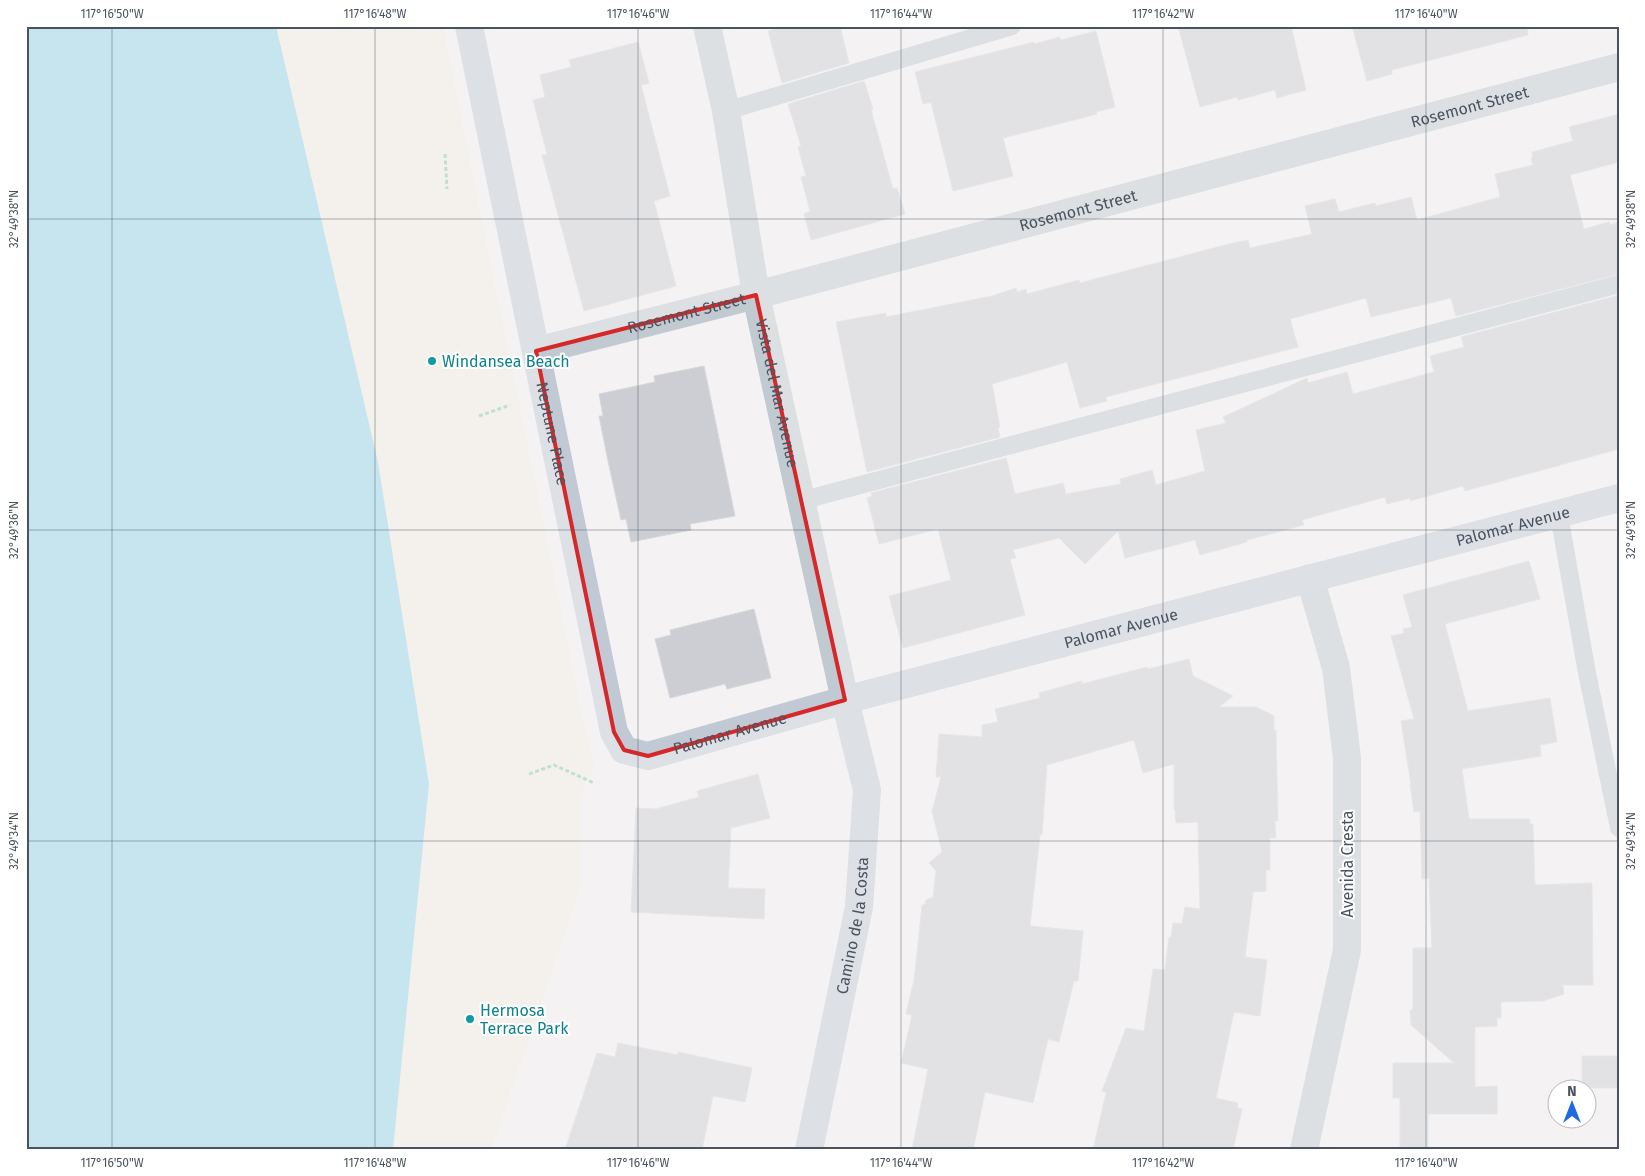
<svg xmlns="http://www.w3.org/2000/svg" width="1645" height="1176" font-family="'Fira Sans',sans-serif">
  <rect width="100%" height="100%" fill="#f4f2f2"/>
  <polygon fill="#f4f0e4" points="276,26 443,26 585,731 594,767 580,796 580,888 491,1150 393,1150 429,784 378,462"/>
  <polygon fill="#91d4eb" points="26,26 276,26 378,462 429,784 393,1150 26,1150"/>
  <g fill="#ccced4" stroke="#d6d8dd">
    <polygon points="785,26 840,26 849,63 782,83 768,31"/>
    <polygon points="1178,26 1291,26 1306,90 1277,98 1275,90 1238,100 1237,97 1200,107"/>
    <polygon points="1352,26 1527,26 1528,35 1392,70 1392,74 1367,81"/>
    <polygon points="1096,31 1115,107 1096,112 1097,114 1003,138 1013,176 953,191 931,102 923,104 915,72 1034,42 1034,44 1060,37 1060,40"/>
    <polygon points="638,42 649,83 641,85 670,196 654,201 676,286 584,311 542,155 547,154 533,100 545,97 540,75 571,67 569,60"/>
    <polygon points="864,81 873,109 871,110 893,189 897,188 905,214 811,240 804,214 810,211 801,177 806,176 798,147 801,146 788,104"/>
    <polygon points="1619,114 1619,162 1570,175 1584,229 1609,222 1610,225 1619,222 1619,274 1456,316 1451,298 1371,317 1366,298 1290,319 1298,347 1106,397 1107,401 1080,408 1067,362 992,384 1000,427 998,428 1000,437 867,472 836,322 886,313 886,317 992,296 1016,288 1017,292 1026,289 1027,294 1079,280 1080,283 1229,244 1248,240 1250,248 1312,234 1305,206 1335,199 1339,212 1375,203 1376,206 1411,197 1417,220 1500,197 1495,174 1533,165 1531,158 1533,157 1532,152 1573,141 1569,127"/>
    <polygon points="1619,295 1619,449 1465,491 1463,486 1410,501 1410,498 1387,504 1385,497 1302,520 1304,525 1247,540 1247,542 1200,555 1195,540 1125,558 1118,531 1085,564 1059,538 1013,550 1016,558 1010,559 1025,615 903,648 889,596 951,580 938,529 879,544 867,498 872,496 871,493 1006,458 1015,494 1063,483 1066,494 1121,484 1120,479 1152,470 1156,485 1205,471 1196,430 1226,423 1223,417 1307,378 1308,383 1347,372 1353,394 1434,372 1430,356 1464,347 1461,337"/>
    <polygon points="704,366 735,516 690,524 691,530 631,542 626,519 621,520 608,461 599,416 603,416 599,394 655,382 654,376"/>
    <polygon points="1529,561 1540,599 1445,624 1468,711 1550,698 1557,742 1540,745 1541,756 1462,769 1469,819 1530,819 1530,824 1533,824 1535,885 1592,883 1593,985 1563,985 1564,994 1543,1001 1501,1002 1501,1018 1497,1018 1497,1026 1475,1027 1475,1087 1497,1086 1497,1114 1428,1114 1428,1149 1400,1149 1400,1098 1393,1098 1393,1063 1454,1063 1411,1025 1410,1011 1413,1009 1413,948 1432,948 1429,878 1422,879 1420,811 1414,812 1410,785 1411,785 1401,721 1414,719 1391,636 1404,633 1403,629 1412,627 1403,595"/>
    <polygon points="754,609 771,678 727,689 725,684 670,698 655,639 671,635 670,630"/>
    <polygon points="1189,659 1193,676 1233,696 1219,707 1256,707 1274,716 1274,730 1276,730 1278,821 1275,821 1276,838 1270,838 1270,870 1266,870 1266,891 1253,892 1245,957 1267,960 1260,1016 1234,1012 1216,1098 1238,1103 1237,1108 1242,1109 1233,1150 1093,1150 1106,1093 1102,1091 1126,1028 1144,1031 1153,969 1165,970 1169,937 1171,937 1173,923 1182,924 1185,907 1200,909 1198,822 1176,823 1175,810 1174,809 1174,764 1143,773 1134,740 1047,765 1042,835 1040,835 1030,926 1083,931 1078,981 1074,981 1059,1042 1048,1039 1033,1103 985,1092 973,1150 912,1150 928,1069 901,1063 912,1015 906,1014 914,980 922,906 925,904 926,900 933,897 936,871 929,863 942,852 932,811 941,777 936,777 939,734 982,737 982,725 998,722 995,709 1040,698 1039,693 1082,681 1082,684 1147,667 1148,669"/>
    <polygon points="758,774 770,818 731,828 728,888 765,889 764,919 631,912 636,808 656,809 699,797 697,791"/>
    <polygon points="618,1043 678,1055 678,1052 752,1068 745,1102 713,1096 702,1150 565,1150 597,1053 615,1057"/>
    <rect x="1582" y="1056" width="37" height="32"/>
  </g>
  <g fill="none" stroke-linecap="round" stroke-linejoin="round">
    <g stroke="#7bcda9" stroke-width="3" stroke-dasharray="4 2.5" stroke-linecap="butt">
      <polyline points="445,154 447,189"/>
      <polyline points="479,416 510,405"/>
      <polyline points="529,774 554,765 594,783"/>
    </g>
    <g stroke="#c1c9d1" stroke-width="18">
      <polyline points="726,111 1012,26"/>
      <polyline points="800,501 1619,284"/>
      <polyline points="1559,515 1587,673 1619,828"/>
    </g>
    <g stroke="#c1c9d1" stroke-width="28">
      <path id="s1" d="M707,26L726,111L756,295L845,700"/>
      <path id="s2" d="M536,351L756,295L1619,67"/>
      <polyline points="1304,1150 1347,950 1347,758 1336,668 1310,578"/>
    </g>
    <g stroke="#c1c9d5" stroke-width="28">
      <path id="s3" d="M469,26L614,732L624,750L648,756L845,700L1619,498"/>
      <path id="s4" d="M809,1150L859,907L867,790L845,700"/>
    </g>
  </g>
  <path d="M0 0H1645V1176H0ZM756,295L845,700L648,756L624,750L614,732L536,351Z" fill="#f4f2f2" fill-opacity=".55" fill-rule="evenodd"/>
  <path fill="none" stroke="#d62828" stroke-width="4" stroke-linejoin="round" d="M756,295L845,700L648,756L624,750L614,732L536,351Z"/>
  <path fill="none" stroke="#4a5460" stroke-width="1" stroke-opacity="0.45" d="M112,26V1150M375,26V1150M638,26V1150M901,26V1150M1163,26V1150M1426,26V1150M26,219H1619M26,530H1619M26,841H1619"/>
  <g fill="#0f9aa8" stroke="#fff" stroke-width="2">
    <circle cx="432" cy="361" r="5"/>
    <circle cx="470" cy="1019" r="5"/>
  </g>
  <g text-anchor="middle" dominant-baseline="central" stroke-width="4" stroke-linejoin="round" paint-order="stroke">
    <g font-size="16" fill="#4a5460" stroke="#fff">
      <text stroke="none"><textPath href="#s2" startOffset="965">Rosemont Street</textPath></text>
      <text stroke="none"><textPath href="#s2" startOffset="560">Rosemont Street</textPath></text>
      <text stroke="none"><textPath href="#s2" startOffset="155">Rosemont Street</textPath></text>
      <text stroke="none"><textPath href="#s1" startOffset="374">Vista del Mar Avenue</textPath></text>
      <text stroke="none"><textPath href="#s3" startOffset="416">Neptune Place</textPath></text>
      <text stroke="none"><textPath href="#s3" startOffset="1661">Palomar Avenue</textPath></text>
      <text stroke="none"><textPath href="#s3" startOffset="1256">Palomar Avenue</textPath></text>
      <text stroke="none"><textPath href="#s3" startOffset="851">Palomar Avenue</textPath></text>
      <text transform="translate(1347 864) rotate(-90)">Avenida Cresta</text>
      <text stroke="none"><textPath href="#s4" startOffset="229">Camino de la Costa</textPath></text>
    </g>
    <g font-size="16" fill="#0d838f" stroke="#fff" text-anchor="start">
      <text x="442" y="361">Windansea Beach</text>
      <text x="480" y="1010">Hermosa<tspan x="480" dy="18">Terrace Park</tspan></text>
    </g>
  </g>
  <rect width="1645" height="1176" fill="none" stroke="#ffffff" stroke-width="55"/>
  <g transform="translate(1572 1104)"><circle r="24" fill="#ffffff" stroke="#b7bbbf"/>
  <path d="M0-4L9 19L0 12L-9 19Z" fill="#1f6ae2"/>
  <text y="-8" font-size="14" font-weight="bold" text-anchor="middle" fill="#4a5460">N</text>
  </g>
  <rect x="28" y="28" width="1590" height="1120" fill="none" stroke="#4a5460" stroke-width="2"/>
  <g font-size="12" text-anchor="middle" fill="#4a5460">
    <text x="112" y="18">117°16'50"W</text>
    <text x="375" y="18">117°16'48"W</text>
    <text x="638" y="18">117°16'46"W</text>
    <text x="901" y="18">117°16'44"W</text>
    <text x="1163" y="18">117°16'42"W</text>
    <text x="1426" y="18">117°16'40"W</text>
    <text transform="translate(14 219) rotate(-90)" y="4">32°49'38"N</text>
    <text transform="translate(1631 219) rotate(-90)" y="4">32°49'38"N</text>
    <text transform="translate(14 530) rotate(-90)" y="4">32°49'36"N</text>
    <text transform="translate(1631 530) rotate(-90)" y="4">32°49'36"N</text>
    <text transform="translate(14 841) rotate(-90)" y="4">32°49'34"N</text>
    <text transform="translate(1631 841) rotate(-90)" y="4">32°49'34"N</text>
    <text x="112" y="1167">117°16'50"W</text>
    <text x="375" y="1167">117°16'48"W</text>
    <text x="638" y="1167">117°16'46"W</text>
    <text x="901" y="1167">117°16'44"W</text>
    <text x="1163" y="1167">117°16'42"W</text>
    <text x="1426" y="1167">117°16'40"W</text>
  </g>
</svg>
